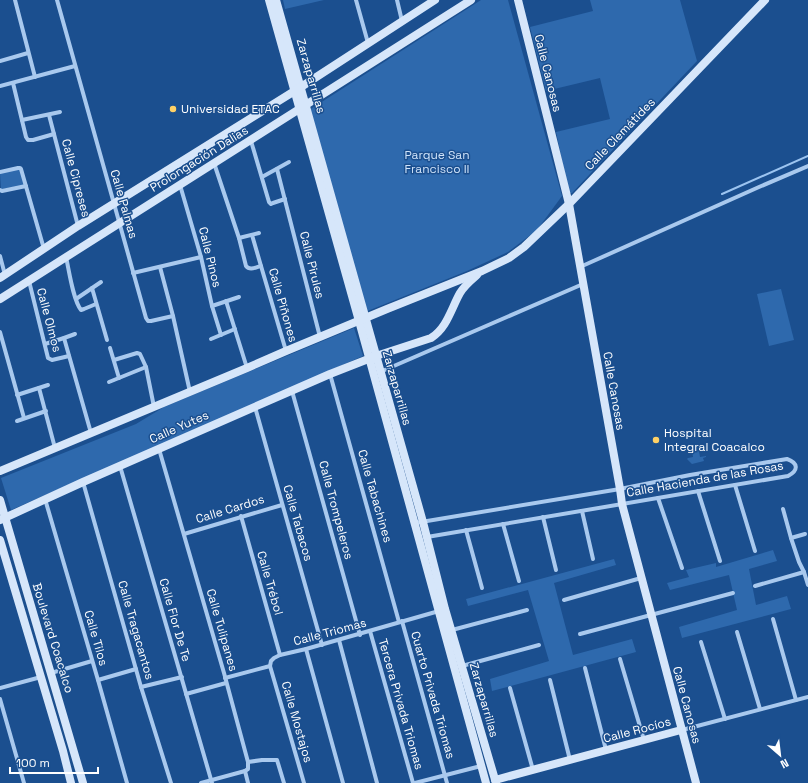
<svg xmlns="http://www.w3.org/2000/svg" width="808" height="783" font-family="'Space Grotesk',sans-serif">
  <rect width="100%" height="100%" fill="#1b4f8f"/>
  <g fill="#2e69ad">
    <polygon points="283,0 324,0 285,9"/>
    <polygon points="481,0 508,0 562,196 537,230 508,252 467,271 365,312 306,112"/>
    <polygon points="590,0 680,0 697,61 572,193 569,193 556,132 610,119 600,78 546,91 530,27 593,11"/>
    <polygon points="20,169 25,185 1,189 0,173"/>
    <polygon points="781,289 794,340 769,346 757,294"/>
    <polygon points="354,328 363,356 11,510 1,478 136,424 164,407"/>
    <polygon points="698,445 700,457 706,456 706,457 703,458 704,461 692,464 687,459 688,458 693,457 692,450 668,453 694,449 693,446"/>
    <polygon points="773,550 777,561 749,569 756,605 787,596 791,609 682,638 679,627 737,610 729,575 670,590 667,583 689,577 686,570 716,563 716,567"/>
    <polygon points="614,559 616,565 554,583 573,655 632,639 636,652 492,691 490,679 549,661 528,590 468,606 466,599"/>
  </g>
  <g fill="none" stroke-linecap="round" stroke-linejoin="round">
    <polyline stroke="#9cc4f0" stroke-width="2" points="722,194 808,156"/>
    <g stroke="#a9c9ee" stroke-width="4">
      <polyline points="15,0 35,77"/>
      <polyline points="57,0 146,318 148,321 151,321 173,316"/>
      <polyline points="356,0 368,43"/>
      <polyline points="397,0 402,21"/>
      <polyline points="0,61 28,53"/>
      <polyline points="13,83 26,137 28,140 33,140 54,134"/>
      <polyline points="0,86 75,66"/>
      <polyline points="49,115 78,226"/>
      <polyline points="22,120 60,112"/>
      <polyline points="251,141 269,202 271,204 273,203 285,199"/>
      <path d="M214,163L239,238L246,266C250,271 256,267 261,266"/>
      <polyline points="277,169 320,337"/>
      <polyline points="0,172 18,168 20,168 21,169 44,249"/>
      <polyline points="262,177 289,162"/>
      <polyline points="180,185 201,257 212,306 221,335"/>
      <polyline points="0,190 2,191 26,186"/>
      <polyline points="252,235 261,266 286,351"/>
      <polyline points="239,238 259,233"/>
      <polyline points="0,256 5,275"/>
      <path d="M66,257C69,270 73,300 81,310L84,309L96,304"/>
      <polyline points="160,267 173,316 190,392"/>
      <polyline points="580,267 759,187 808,166"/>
      <polyline points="133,273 201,257"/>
      <polyline points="29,281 48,358 52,360 69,356"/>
      <polyline points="92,288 107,340"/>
      <polyline points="76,299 101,282"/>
      <polyline points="226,301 247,368"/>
      <polyline points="212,306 239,297"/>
      <polyline points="0,332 24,418"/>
      <polyline points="64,338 91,433"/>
      <polyline points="211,339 235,329"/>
      <polyline points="45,344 64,338 75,334"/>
      <polyline points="110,348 119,378"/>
      <polyline points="114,360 137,353 140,354 146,367 154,407"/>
      <polyline points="380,372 583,284"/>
      <polyline points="330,374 399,622"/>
      <polyline points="109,382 146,367"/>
      <polyline points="39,388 55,448"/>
      <polyline points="292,391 360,635"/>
      <polyline points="17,395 48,385"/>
      <polyline points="255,407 322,645"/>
      <polyline points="17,421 46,411"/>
      <polyline points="159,449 224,673 248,762 248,769 245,771 201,783"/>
      <polyline points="120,466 212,783"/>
      <polyline points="83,482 141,687 171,783"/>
      <polyline points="735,485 755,551"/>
      <polyline points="698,491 720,561"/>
      <polyline points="658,498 682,568"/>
      <polyline points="45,499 98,680 127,783"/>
      <polyline points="783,509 791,538 799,562 804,572 808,585"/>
      <polyline points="582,511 593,559"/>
      <polyline points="241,516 280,655"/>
      <polyline points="543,517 556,570"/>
      <path d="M415,523L620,489L690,475L787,459C798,463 799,470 788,476L427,537"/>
      <polyline points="503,524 519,581"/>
      <polyline points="466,530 482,588"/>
      <polyline points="184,534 282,505"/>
      <polyline points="791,538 805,534"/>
      <polyline points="755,586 804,572"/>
      <polyline points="564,600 641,578"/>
      <polyline points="773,619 796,700"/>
      <polyline points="402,621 447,783"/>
      <polyline points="452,630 527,610"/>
      <polyline points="370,631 413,783"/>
      <polyline points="737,632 760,709"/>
      <polyline points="580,634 733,593"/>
      <polyline points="339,640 377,783"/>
      <polyline points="701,642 725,719"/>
      <polyline points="306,649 343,783"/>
      <polyline points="620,659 644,740"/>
      <polyline points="270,666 304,783"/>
      <polyline points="462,666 539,645"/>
      <polyline points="585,668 606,750"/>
      <polyline points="51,673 92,661"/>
      <polyline points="225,678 270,666 271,661 274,658 280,655 306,649 439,611"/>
      <polyline points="98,680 136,669"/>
      <polyline points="550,680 570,760"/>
      <polyline points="141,687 182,677"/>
      <polyline points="0,688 41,677"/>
      <polyline points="510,688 533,770"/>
      <polyline points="186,694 226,683"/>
      <polyline points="0,699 24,783"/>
      <polyline points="682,730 808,697"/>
      <polyline points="248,762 262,760 277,760 284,783"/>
      <polyline points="245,771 248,783"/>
      <polyline points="415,783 481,766"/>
    </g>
    <g stroke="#d6e6fa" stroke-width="8">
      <polyline points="269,0 359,321 486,783"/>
      <polyline points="276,0 423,522 445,609 496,783"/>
      <polyline points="518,0 569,204 620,489 622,504 696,783"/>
      <polyline points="0,278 78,226 301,87 435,0"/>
      <polyline points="0,299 471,0"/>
      <polyline points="0,471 247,368 286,351 387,309 482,271 509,258 524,247 569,204 765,0"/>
      <polyline points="0,500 83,783"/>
      <path d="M0,520L83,482L330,374L376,356L431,338C447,328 451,309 460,293C464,286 470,281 477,275"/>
      <polyline points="0,540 63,751 71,783"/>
      <polyline points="495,780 681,730"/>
    </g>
  </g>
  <g fill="#ffd166" stroke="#1b4f8f" stroke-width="1.5">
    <circle cx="173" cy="109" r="4"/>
    <circle cx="656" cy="440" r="4"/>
  </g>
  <g text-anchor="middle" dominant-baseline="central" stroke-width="3" stroke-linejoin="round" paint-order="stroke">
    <g font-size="12" fill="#fff" stroke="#1b4f8f">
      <text transform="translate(548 73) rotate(76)">Calle Canosas</text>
      <text transform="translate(311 76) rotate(74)">Zarzaparrillas</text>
      <text transform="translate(620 134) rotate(-46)">Calle Clemátides</text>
      <text transform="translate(199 159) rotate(-32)">Prolongación Dalias</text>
      <text transform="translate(76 178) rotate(75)">Calle Cipreses</text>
      <text transform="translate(124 204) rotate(74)">Calle Palmas</text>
      <text transform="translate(210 257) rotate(76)">Calle Pinos</text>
      <text transform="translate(312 265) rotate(76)">Calle Pirules</text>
      <text transform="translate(283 305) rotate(74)">Calle Piñones</text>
      <text transform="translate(49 320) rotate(75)">Calle Olmos</text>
      <text transform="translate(397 388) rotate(74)">Zarzaparrillas</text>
      <text transform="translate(614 391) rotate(80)">Calle Canosas</text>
      <text transform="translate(179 427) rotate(-24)">Calle Yutes</text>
      <text transform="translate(705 479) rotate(-10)">Calle Hacienda de las Rosas</text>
      <text transform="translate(375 496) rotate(74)">Calle Tabachines</text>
      <text transform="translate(230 509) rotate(-17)">Calle Cardos</text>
      <text transform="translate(336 510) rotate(75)">Calle Trompeleros</text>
      <text transform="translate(298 523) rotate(74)">Calle Tabacos</text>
      <text transform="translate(270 583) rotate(74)">Calle Trébol</text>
      <text transform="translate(175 620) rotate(74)">Calle Flor De Te</text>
      <text transform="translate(136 630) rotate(74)">Calle Tragacantos</text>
      <text transform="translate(222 630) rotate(74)">Calle Tulipanes</text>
      <text transform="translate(330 632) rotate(-15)">Calle Triomas</text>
      <text transform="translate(53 638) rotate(73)">Boulevard Coacalco</text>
      <text transform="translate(96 638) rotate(74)">Calle Tilos</text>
      <text transform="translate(433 695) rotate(74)">Cuarto Privada Triomas</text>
      <text transform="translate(484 700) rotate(74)">Zarzaparrillas</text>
      <text transform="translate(401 704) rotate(74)">Tercera Privada Triomas</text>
      <text transform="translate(687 705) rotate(75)">Calle Canosas</text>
      <text transform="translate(297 722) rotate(74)">Calle Mostajos</text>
      <text transform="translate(637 730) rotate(-15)">Calle Rocíos</text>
    </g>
    <g font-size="12" fill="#fff" stroke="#1b4f8f" text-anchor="start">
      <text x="181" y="109">Universidad ETAC</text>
      <text x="664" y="433">Hospital<tspan x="664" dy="14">Integral Coacalco</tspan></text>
    </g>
    <g font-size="12" fill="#cfe3fa" stroke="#1b4f8f">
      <text x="437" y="155">Parque San<tspan x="437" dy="14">Francisco II</tspan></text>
    </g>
  </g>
  <g transform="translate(780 755) rotate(152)" stroke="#1b4f8f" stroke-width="3" paint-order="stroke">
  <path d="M0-3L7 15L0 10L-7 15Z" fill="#ffffff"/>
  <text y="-6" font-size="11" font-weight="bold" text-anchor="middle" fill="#ffffff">N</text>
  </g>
  <path d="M10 767v6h88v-6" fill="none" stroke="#ffffff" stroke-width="2"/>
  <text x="16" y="767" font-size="12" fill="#ffffff" stroke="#1b4f8f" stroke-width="3" paint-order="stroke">100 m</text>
</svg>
